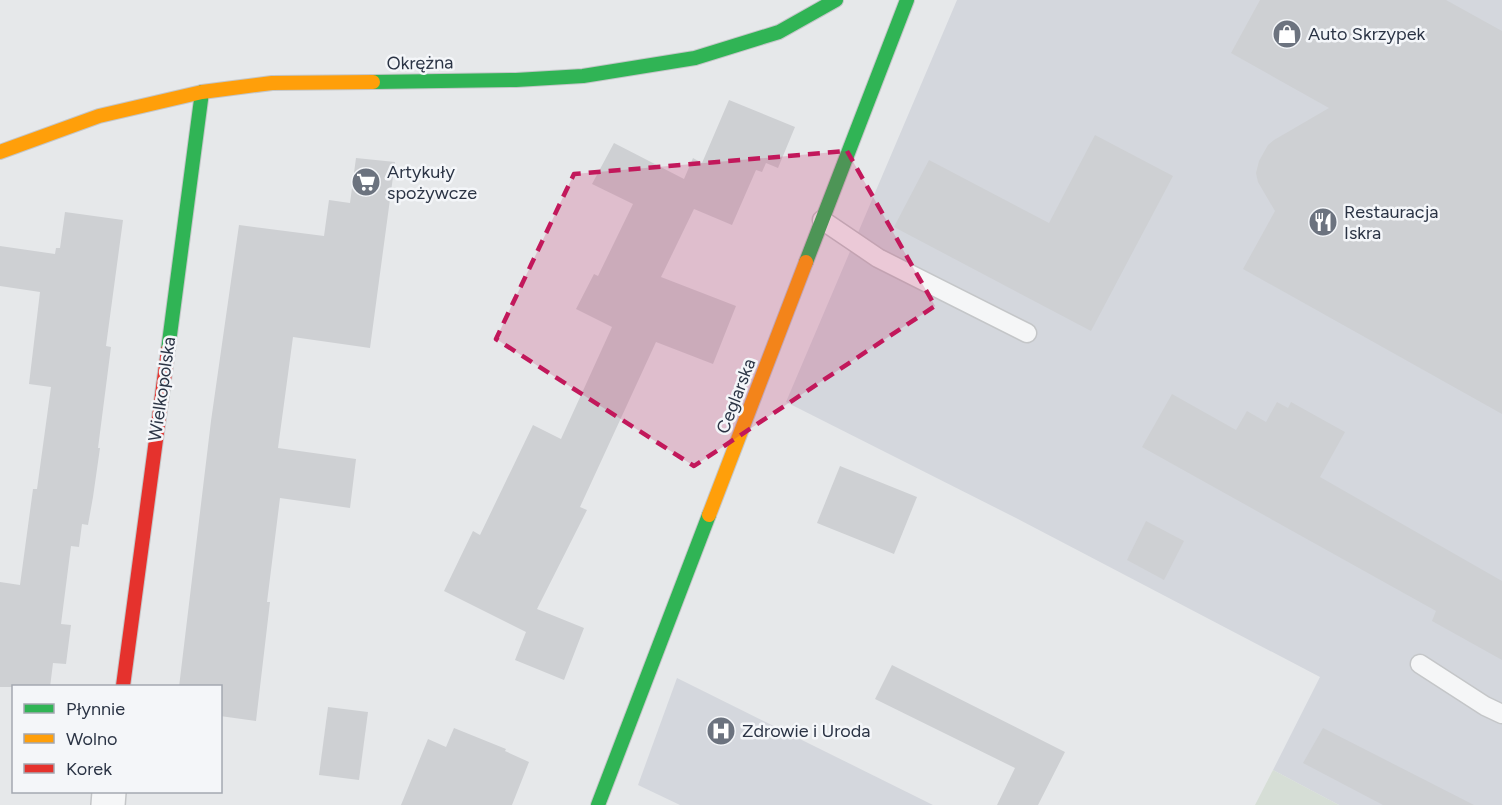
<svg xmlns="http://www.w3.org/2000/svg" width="1502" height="805" font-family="Figtree,sans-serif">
  <rect width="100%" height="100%" fill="#e6e8ea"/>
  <g fill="#d4d7dd">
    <polygon points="957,0 1502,0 1502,805 1339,805 1273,770 1320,677 1014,517 786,402"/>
    <polygon points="677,678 933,805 680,805 638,785"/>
  </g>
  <polygon fill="#d6ded6" points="1273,770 1339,805 1255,805"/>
  <g fill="#ced0d3">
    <polygon points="1260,0 1446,0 1502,31 1502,414 1243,269 1275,211 1258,182 1256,173 1259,161 1268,145 1274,140 1329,108 1231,53"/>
    <polygon points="729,100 795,127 778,168 766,163 762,172 756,170 732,225 694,209 661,277 736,306 713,364 656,342 580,507 587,510 537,609 584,628 564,680 515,660 526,632 444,591 473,531 480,535 533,425 561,439 612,327 576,309 594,274 598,276 633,204 592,184 614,143 684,179 693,158 702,163"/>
    <polygon points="1095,135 1173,176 1091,331 894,227 929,160 1049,223"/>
    <polygon points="356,158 395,162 370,348 293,337 278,448 356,459 350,508 280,498 267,602 270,602 256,721 220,716 220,687 179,687 211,421 239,225 324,236 329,200 350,203"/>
    <polygon points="65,212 123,220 106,346 111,347 98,448 100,448 93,497 88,525 82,524 79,547 71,546 61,624 71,625 66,664 53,663 50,687 0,687 0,582 20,585 33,489 37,489 51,387 29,384 40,292 0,286 0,246 55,254 56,248 60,248"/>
    <polygon points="1172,394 1236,430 1247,411 1266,422 1277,402 1288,408 1291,402 1345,432 1320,477 1502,581 1502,660 1432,621 1436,611 1142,447"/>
    <polygon points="840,466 917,497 894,554 817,523"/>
    <polygon points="1146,521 1184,541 1164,580 1127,560"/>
    <polygon points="892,665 1065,752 1038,805 997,805 1015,768 875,699"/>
    <polygon points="328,707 368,712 359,780 319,775"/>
    <polygon points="454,728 506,749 505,751 529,762 512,805 401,805 428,739 446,747"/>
    <polygon points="1323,728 1474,805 1383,805 1303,763"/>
  </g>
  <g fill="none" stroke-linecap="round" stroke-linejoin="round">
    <g stroke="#c4c6c8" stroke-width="21">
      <g id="lane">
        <polyline points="822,220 878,258 1027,333"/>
        <polyline points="1420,664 1485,706 1502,714"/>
      </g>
    </g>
    <g stroke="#c4c6c8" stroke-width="36">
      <polyline id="street" points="108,805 109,792"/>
    </g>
    <g stroke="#c4c6c8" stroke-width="16">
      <g id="fast">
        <polyline points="373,82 516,80 583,76 695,58 779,32 836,0"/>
        <polyline points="806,262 907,0"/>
        <polyline points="168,350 202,92"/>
        <polyline points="598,805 709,515"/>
      </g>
    </g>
    <g stroke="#c4c6c8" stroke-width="16">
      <g id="slow">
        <polyline points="0,152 99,116 202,92 272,83 373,82"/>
        <polyline points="709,515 806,262"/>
      </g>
    </g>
    <g stroke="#c4c6c8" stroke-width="16">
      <polyline id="jam" points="123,686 168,350"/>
    </g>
    <use href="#lane" stroke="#f5f6f7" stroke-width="18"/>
    <use href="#street" stroke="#f5f6f7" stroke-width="33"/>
    <use href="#fast" stroke="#30b455" stroke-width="14"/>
    <use href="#slow" stroke="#ff9f0a" stroke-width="14"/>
    <use href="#jam" stroke="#e5322d" stroke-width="14"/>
  </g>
  <path fill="#c2185b" fill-opacity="0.2" stroke="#c2185b" stroke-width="4.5" stroke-dasharray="12 8" stroke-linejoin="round" d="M847,151L935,306L694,466L496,339L574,174Z"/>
  <defs>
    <g id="shop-disc" transform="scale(1.5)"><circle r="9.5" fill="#6c737f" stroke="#f4f6f9"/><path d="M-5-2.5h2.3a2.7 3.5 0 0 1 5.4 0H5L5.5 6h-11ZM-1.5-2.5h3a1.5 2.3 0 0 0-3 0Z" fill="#fff"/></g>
    <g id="supermarket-disc" transform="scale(1.5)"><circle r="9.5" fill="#6c737f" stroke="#f4f6f9"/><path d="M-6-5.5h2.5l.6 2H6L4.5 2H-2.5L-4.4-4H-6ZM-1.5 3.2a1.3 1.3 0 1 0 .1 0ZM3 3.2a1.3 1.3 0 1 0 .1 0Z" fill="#fff"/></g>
    <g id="restaurant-disc" transform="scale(1.5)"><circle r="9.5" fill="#6c737f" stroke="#f4f6f9"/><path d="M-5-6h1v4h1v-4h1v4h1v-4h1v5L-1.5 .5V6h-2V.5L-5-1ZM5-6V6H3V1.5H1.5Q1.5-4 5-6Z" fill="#fff"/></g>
    <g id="hospital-disc" transform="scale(1.5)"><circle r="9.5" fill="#6c737f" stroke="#f4f6f9"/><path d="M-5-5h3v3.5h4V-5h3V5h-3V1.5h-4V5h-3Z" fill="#fff"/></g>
  </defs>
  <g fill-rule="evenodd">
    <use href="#shop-disc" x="1287" y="34"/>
    <use href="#supermarket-disc" x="366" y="182"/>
    <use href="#restaurant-disc" x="1323" y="222"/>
    <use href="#hospital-disc" x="721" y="731"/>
  </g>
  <g text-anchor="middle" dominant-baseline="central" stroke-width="5" stroke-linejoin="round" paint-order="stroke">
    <g font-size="18" fill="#2b3445" stroke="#f4f6f9" text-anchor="start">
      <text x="1308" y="34">Auto Skrzypek</text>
      <text x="387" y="172">Artykuły<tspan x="387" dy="21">spożywcze</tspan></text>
      <text x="1344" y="212">Restauracja<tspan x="1344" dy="21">Iskra</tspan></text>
      <text x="742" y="731">Zdrowie i Uroda</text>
    </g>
    <g font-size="18" fill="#2b3445" stroke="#f4f6f9">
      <text transform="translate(420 63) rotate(-1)">Okrężna</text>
      <text transform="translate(162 389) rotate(-82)">Wielkopolska</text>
      <text transform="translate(736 396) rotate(-69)">Ceglarska</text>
    </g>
  </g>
  <rect x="12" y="685" width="210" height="108" fill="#f4f6f9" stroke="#a4a8b1" stroke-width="1.5"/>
  <rect x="24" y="704" width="30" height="9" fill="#30b455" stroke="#a4a8b1" stroke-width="1.5"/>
  <text x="66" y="715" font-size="18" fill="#2b3445">Płynnie</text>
  <rect x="24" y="734" width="30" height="9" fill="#ff9f0a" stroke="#a4a8b1" stroke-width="1.5"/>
  <text x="66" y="745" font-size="18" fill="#2b3445">Wolno</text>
  <rect x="24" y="764" width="30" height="9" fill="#e5322d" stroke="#a4a8b1" stroke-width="1.5"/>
  <text x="66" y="775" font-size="18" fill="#2b3445">Korek</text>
</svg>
